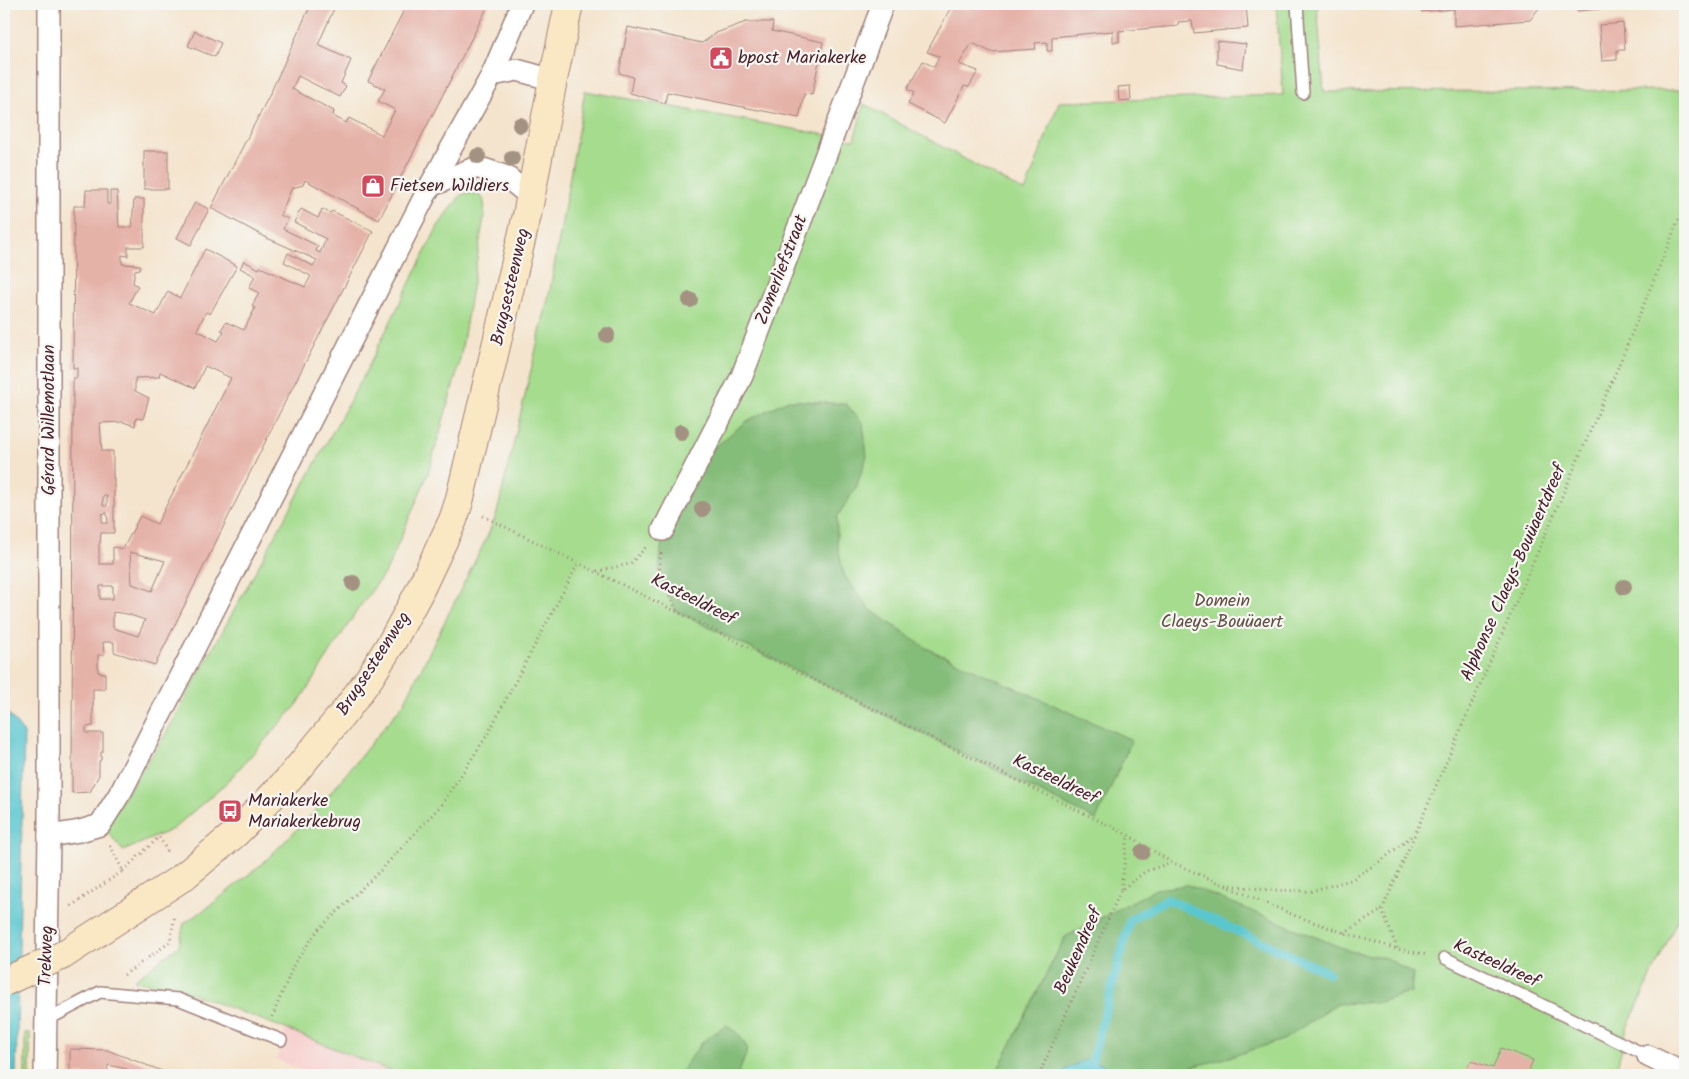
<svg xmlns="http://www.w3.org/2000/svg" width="1689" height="1079" font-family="Kalam,sans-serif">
  <rect width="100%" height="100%" fill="#f6f6f2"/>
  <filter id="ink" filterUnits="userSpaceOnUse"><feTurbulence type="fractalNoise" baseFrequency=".02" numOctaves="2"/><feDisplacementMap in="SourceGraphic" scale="10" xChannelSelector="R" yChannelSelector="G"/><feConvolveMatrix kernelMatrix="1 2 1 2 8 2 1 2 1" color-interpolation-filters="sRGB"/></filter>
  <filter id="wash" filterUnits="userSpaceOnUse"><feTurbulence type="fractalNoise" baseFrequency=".0096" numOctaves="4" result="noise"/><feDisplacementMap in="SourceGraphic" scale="20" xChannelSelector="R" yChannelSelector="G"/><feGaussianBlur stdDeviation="1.12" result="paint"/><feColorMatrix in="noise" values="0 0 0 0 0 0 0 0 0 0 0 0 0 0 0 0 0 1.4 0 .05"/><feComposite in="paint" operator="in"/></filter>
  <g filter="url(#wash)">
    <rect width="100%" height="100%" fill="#f4e4cd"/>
    <polygon fill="#f7d0ce" points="286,1029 400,1075 311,1075 276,1059"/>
    <g fill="#a5dc8e" stroke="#787e5c">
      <polygon points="1276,4 1317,4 1324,92 1685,90 1685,904 1627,1028 1616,1071 1623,1075 400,1075 286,1029 188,992 134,980 179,946 184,923 206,909 263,863 319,807 404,703 488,535 497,513 550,290 585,91 854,140 864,104 1025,192 1059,102 1283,95"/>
      <path d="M468,193C486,193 485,202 484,217L459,365L428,474L387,570L358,609L297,705L227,782L173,829L123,851L104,827L163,739L363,377L438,226L461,195Z"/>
      <rect x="25" y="1033" width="5" height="42"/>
    </g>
    <g fill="#84bc79" stroke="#676e52">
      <polygon points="788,400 846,404 863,423 867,456 856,488 837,517 837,542 844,575 868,608 926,648 1132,740 1096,820 676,611 659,572 663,530 699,460 747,421"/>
      <polygon points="1188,885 1350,951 1387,958 1413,974 1411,992 1380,1002 1336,1004 1283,1040 1233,1056 1166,1074 1117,1075 1101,1064 1066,1069 1062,1075 995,1075 1065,937 1156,889"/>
      <polygon points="727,1025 739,1035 748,1049 738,1075 678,1075 702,1042"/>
    </g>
    <g fill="#5ac7cf" stroke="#52737d">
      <polygon points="4,708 24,733 16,1075 4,1075"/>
      <polygon points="1084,1060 1101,1064 1117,1075 1062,1075 1066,1069"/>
    </g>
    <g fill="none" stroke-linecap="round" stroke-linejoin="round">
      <polyline stroke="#5ac7cf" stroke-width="9" points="1088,1075 1130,920 1167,899 1329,973"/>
    </g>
    <g id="blocks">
      <g fill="#e5b2a8" fill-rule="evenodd">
        <path d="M311,4H336L318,45L351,60L341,83L346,86L340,97L298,76L292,89L334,111L333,116L346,123L349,118L382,135L395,110L378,101L385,89L368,81L407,4H426L435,9L438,4H489L379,220L305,180L303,185L292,188L280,215L288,219L283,229L318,246L316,251L320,253L326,239L294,222L301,209L318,218L322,209L330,213L332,211L373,231L284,404L155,665L114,652V642H103L104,655H98V672L105,673V689H93V726L86,727V733H103V752H101V760L99,761V775L90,792L72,793L73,378H77V368H73L74,206H85L86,190H107V204H110V191H117L119,227H132L134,199H144V247H128V256L122,255V264L140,265V269L135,270L133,283L138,286L129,303L156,315L168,291L180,298L205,249L237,266L210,314L206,312L197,330L218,341L224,331L221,330L226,322L244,330L255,308L252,306L259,293L249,288L255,276L240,268L244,261L259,269L260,267L305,287L311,276L284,262L288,253L313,266L317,260L267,238L211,208L270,94ZM205,366L231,378L157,524L140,516L123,549L113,547V564H99V544L100,543L101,533H114V478H113V451H102L100,423L123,422L135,426L136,418L143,419L149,398L135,391V378L159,377L160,372L195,388ZM103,496H107V506H103ZM107,513L108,523H102V514ZM130,552L165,561L152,591L132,584ZM100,586H113V599H100ZM113,612L127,614L145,620L138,636L113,628Z"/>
        <polygon points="988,4 1246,4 1248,28 1194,33 1192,21 1178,22 1178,26 1119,31 1119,42 1113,42 1113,31 1052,37 1052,51 1047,51 1047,42 1035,43 1036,49 991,52 972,43 959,64 978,71 969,87 964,86 945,123 908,104 914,93 907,89 923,61 934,67 939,56 927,52 950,9 975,8 988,6"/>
        <polygon points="1420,4 1548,4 1548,8 1539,8 1530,20 1454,26 1454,9 1421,12"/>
        <polygon points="1577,4 1600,4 1600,9 1577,11"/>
        <polygon points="746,22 773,22 772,31 823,42 812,95 804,94 799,118 667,92 665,103 630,93 633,77 619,73 628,27 702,43 716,33"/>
        <polygon points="1623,23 1625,50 1617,50 1617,60 1602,61 1599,25"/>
        <polygon points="195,31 221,43 215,57 188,46"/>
        <polygon points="1217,41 1246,44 1243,69 1217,64"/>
        <polygon points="1130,86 1131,100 1119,101 1118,87"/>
        <rect x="144" y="151" width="24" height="38"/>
        <polygon points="195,202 209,209 191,245 177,238"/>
        <polygon points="1501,1048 1533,1060 1527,1075 1463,1075 1471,1061 1493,1068"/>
        <polygon points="70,1049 107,1050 162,1071 159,1075 123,1075 127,1069 108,1065 107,1075 70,1075"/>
      </g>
    </g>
  </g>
  <g filter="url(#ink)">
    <use href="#blocks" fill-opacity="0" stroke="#9f827c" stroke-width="1"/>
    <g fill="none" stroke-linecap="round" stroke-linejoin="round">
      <g stroke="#9f827c" stroke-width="14">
        <g id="lane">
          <polyline points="1297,4 1303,93"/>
          <polyline points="1445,958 1648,1056"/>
          <polyline points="45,1021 100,992 178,999 281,1040"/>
        </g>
      </g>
      <g stroke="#9f827c" stroke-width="24">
        <g id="street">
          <polyline points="492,75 517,70 553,80"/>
          <polyline points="430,186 477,167 507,177 531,197"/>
          <polyline points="663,530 742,376 883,4"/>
          <polyline points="49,836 80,831 100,825 122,790 430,186 492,75 522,4"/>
          <polyline points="1648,1056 1685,1074"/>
          <polyline points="45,1075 49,836 49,4"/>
        </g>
      </g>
      <g stroke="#9f827c" stroke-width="30">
        <polyline id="secondary" points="183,877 236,833 289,779 346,710 370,677 393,640 418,594 453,520 459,502 527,215 553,80 569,4"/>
      </g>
      <g stroke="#9f827c" stroke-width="3" stroke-dasharray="1 4" stroke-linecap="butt">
        <polyline points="483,516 1128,835 1171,862 1296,916 1344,933 1398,949 1427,955"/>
        <polyline points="661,553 659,572 676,610"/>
        <polyline points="597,571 630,564 647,546"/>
        <polyline points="123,871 159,837 169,854"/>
        <polyline points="1226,885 1268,890 1311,891 1351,880 1382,860 1413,835"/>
        <polyline points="1121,889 1128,836"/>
        <polyline points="71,906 123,871 110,845"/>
        <polyline points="1382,910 1397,948"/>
        <polyline points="1344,933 1382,910 1616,372 1685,204"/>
        <polyline points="124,975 170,942 175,915"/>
        <polyline points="272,1017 295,962 318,930 380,871 442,804 486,737 579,562"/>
        <polyline points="1039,1075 1121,890 1146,871 1170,863"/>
      </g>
      <use href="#lane" stroke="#fff" stroke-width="11"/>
      <use href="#street" stroke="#fff" stroke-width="21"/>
      <use href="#secondary" stroke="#fae7c3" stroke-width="28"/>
      <g stroke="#9f827c" stroke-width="30" stroke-linecap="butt">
        <polyline id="secondary-bridge" points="4,982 63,955 183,877"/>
      </g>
      <use href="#secondary-bridge" stroke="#fae7c3" stroke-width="28"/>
    </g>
    <g fill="#a39282">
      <circle cx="520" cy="125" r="8"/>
      <circle cx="478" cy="156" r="8"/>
      <circle cx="512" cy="158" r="8"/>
      <circle cx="690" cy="300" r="8"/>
      <circle cx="607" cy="335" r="8"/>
      <circle cx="681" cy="432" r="8"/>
      <circle cx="702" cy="509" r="8"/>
      <circle cx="353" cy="583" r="8"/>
      <circle cx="1624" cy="587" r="8"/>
      <circle cx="1142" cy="852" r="8"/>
    </g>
  </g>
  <defs>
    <g id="civic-square" transform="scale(1.25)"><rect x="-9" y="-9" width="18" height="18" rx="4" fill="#d1495b" stroke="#f6f6f2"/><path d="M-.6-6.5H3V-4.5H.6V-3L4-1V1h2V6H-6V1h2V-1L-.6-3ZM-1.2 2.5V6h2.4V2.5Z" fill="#fff"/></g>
    <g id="shop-square" transform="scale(1.25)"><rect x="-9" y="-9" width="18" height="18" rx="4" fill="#d1495b" stroke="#f6f6f2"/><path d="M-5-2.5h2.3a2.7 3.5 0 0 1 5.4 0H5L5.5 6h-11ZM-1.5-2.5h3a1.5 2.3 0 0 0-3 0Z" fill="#fff"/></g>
    <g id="bus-square" transform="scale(1.25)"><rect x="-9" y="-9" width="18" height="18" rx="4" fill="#d1495b" stroke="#f6f6f2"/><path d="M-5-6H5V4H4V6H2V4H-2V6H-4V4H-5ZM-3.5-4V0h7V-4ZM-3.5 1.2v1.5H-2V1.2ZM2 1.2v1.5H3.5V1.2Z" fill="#fff"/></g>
  </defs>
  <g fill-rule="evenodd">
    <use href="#civic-square" x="721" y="58"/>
    <use href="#shop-square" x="373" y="186"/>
    <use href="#bus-square" x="230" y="811"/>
  </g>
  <g text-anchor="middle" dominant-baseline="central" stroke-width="4.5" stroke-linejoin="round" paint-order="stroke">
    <g font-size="18" fill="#4a1f2b" stroke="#f6f6f2" text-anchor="start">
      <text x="738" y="58">bpost Mariakerke</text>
      <text x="390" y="186">Fietsen Wildiers</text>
      <text x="248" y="801">Mariakerke<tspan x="248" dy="21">Mariakerkebrug</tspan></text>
    </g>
    <g font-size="18" fill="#4a1f2b" stroke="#f6f6f2">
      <text transform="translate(782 270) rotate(-69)">Zomerliefstraat</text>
      <text transform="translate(511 287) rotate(-77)">Brugsesteenweg</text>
      <text transform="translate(49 420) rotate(-90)">Gérard Willemotlaan</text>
      <text transform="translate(1514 573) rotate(-66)">Alphonse Claeys-Bouüaertdreef</text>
      <text transform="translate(693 600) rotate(27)">Kasteeldreef</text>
      <text transform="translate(374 664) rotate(-57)">Brugsesteenweg</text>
      <text transform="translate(1055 780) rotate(26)">Kasteeldreef</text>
      <text transform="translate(1079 951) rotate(-66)">Beukendreef</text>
      <text transform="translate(47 956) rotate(-88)">Trekweg</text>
      <text transform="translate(1496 964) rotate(25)">Kasteeldreef</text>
    </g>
    <g font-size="18" fill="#614e44" stroke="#f6f6f2">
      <text x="1222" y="601">Domein<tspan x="1222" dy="21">Claeys-Bouüaert</tspan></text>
    </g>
  </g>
  <rect width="1689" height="1079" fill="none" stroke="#f6f6f2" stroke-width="20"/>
</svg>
